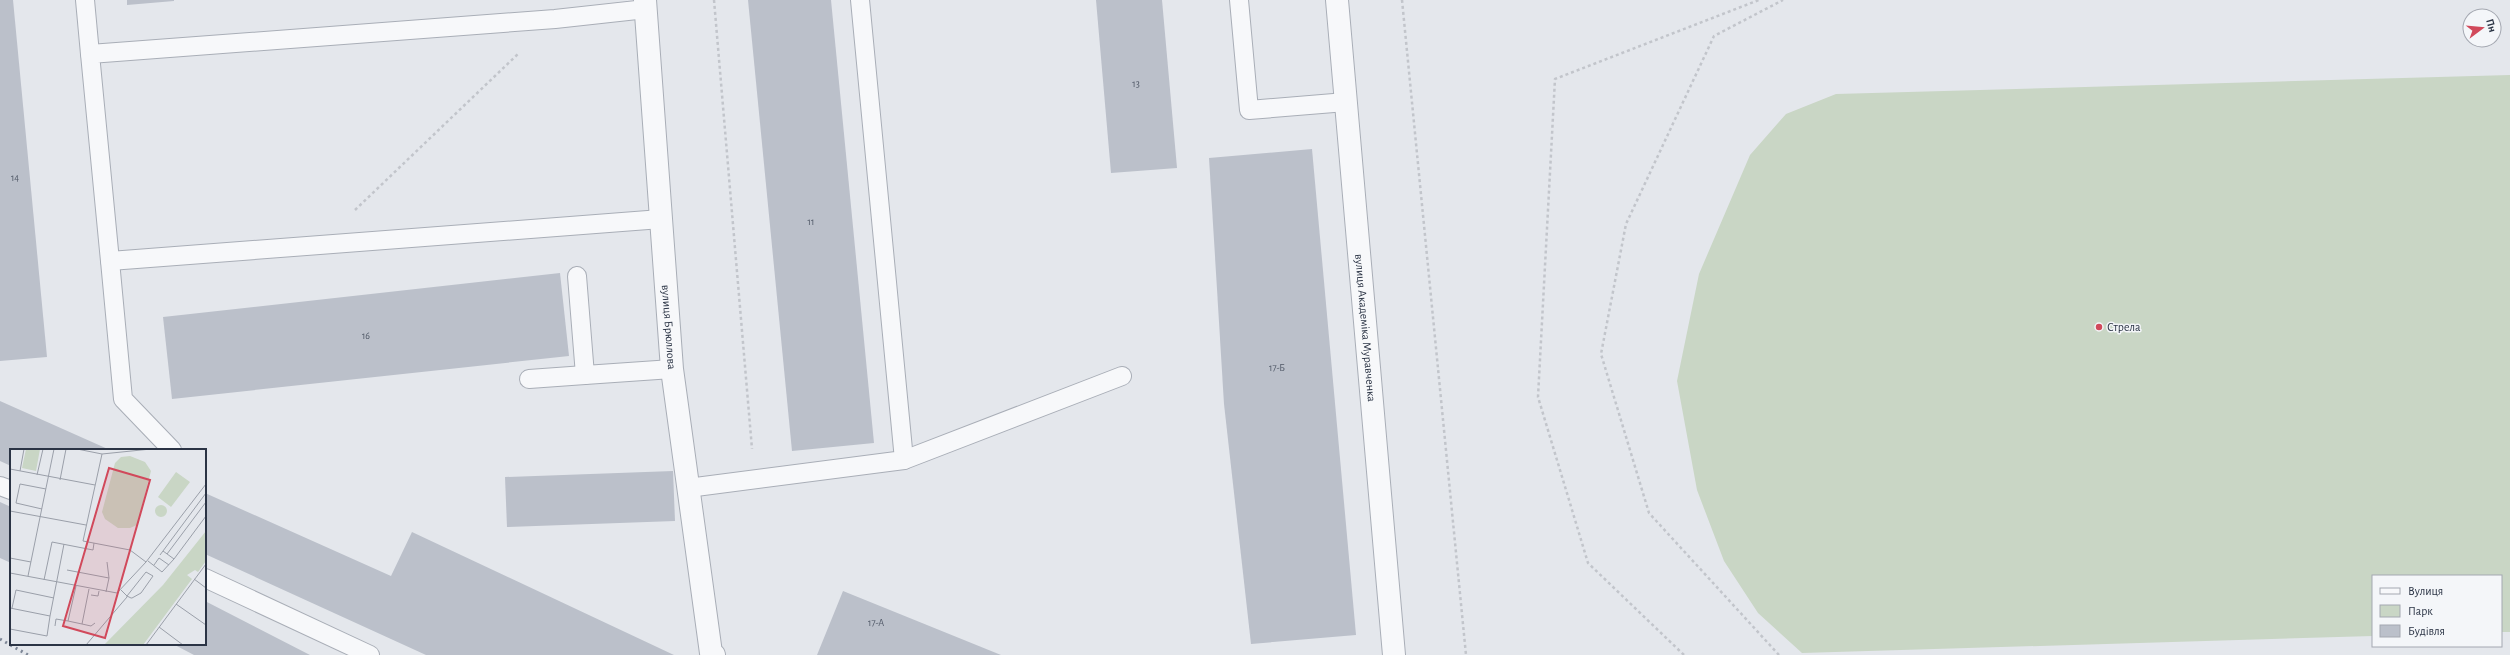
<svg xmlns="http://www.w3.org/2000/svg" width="2510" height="655" font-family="'Alegreya Sans',sans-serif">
  <rect width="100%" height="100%" fill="#e4e7ec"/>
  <polygon fill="#c9d6c5" points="2510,75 2510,632 2501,632 2501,576 2373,576 2373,636 1802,653 1758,613 1724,561 1697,490 1677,381 1699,274 1750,155 1786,114 1836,94"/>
  <g fill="#bbc0ca">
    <polygon points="0,0 13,0 47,357 0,361"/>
    <polygon points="127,0 174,0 174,1 127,5"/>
    <polygon points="748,0 831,0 874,443 792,451"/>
    <polygon points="1096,0 1162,0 1177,168 1111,173"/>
    <polygon points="1312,149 1356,635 1251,644 1224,404 1209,158"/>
    <polygon points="560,273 569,356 172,399 163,317"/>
    <polygon points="0,401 110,450 11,450 11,466 0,461"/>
    <polygon points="673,471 675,521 507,527 505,477"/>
    <polygon points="205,493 391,576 412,532 674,655 426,655 205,554"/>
    <polygon points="0,502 11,507 11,563 0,558"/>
    <polygon points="843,591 1001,655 817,655"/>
    <polygon points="205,601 310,655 194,655 173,644 205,644"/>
  </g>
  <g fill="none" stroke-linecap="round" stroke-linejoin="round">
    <g stroke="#a9aeb7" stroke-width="20">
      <g id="service">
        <polyline points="85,0 90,54"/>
        <polyline points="1239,0 1249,110 1346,102"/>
        <polyline points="646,9 555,19 90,54 110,261 661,219"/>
        <polyline points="110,261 123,399 172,450"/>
        <polyline points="577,276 585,375 672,369"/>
        <polyline points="529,379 585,375"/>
        <polyline points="904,460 1122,376"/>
        <polyline points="0,486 11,490"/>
        <polyline points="688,488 904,460 860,0"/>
        <polyline points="205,578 370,655"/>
      </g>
    </g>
    <g stroke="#a9aeb7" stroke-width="24">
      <g id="minor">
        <path id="s1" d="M645,0L672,369L711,653L714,655"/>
        <path id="s2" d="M1337,0L1394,655"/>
      </g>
    </g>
    <g stroke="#c2c5cb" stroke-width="2.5" stroke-dasharray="3 3" stroke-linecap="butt">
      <polyline points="714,0 752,449"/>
      <polyline points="1402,0 1466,655"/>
      <polyline points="355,210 519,53"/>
      <polyline points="1684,655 1588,563 1538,397 1555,79 1759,0"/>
      <polyline points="1779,655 1649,513 1601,354 1626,224 1714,36 1783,0"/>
    </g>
    <use href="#service" stroke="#f7f8fa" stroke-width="18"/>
    <use href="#minor" stroke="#f7f8fa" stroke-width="22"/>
    <polyline stroke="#7d8696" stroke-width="3" stroke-dasharray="2 4" stroke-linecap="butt" points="0,639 28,655"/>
  </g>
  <circle fill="#d1495b" stroke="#f4f6f9" stroke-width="1.5" cx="2099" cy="327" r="4"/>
  <g text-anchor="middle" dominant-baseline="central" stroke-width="3" stroke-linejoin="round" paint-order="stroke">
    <g font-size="10" fill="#4f5766">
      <text x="1136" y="84">13</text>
      <text x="15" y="178">14</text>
      <text x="811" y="222">11</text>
      <text x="366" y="336">16</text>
      <text x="1277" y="368">17-Б</text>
      <text x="876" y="623">17-А</text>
    </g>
    <g font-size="12" fill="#2b3445" stroke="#f4f6f9">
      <text stroke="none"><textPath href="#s1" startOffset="328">вулиця Брюллова</textPath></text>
      <text stroke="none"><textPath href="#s2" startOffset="329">вулиця Академіка Муравченка</textPath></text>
    </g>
    <g font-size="12" fill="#2b3445" stroke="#f4f6f9" text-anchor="start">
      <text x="2107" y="327">Стрела</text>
    </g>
  </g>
  <g transform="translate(10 449)">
    <rect width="196" height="196" fill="#e4e7ec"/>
    <path d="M16,0H30L26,22L12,19ZM120,7L135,13L141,22L127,76L120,79H108L95,70L92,63L105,14L111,8ZM166,23L180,33L161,58L148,48ZM145 62a6 6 0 1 1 12 0a6 6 0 1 1-12 0ZM196,82V112L188,123L185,121L177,126L182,130L133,196H94L153,136Z" fill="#c9d6c5"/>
    <path fill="none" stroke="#9a9fa9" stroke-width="1" d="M67,0L92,5L141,0M92,5L73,92L120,101L136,113M0,20L85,36M10,22L14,0M27,26L33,0M50,31L56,0M32,60L6,54L10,35L36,40M0,62L76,76M153,102L164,110L196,67M157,105L196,53M150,106L196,44M0,109L21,113M138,112L152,123L164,110M97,113L99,129M144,116L149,109L159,116M57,121L99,129L96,143M0,124L107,144L136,113L196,35M18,127L44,0M184,130L196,139M34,131L42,93L83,101L84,94M66,137L58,172L72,175L79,140M81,146L88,147L89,142M166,155L196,176M0,159L40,167L54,95M2,159L6,141L44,149M72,175L81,177L85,174M45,177L46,170L58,172M149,178L173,196M0,180L37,187L40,167M76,196L117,148V147L136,123L143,127L131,144L122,149H121L117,147L111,141M136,196L196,115"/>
    <path fill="#d1495b" fill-opacity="0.15" stroke="#d1495b" stroke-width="2" d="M99,19L140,31L95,189L53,177Z"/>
    <rect width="196" height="196" fill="none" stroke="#2b3445" stroke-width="2"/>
  </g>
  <rect x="2372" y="575" width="130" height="72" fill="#f4f6f9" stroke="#a4a8b1"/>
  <rect x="2380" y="588" width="20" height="6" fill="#f7f8fa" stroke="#a4a8b1"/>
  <text x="2408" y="595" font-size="12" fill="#2b3445">Вулиця</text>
  <rect x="2380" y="605" width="20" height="12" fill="#c9d6c5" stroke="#a4a8b1"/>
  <text x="2408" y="615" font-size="12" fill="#2b3445">Парк</text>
  <rect x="2380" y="625" width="20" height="12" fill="#bbc0ca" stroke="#a4a8b1"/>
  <text x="2408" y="635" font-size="12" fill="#2b3445">Будівля</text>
  <g transform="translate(2482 28) rotate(74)"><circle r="19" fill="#f4f6f9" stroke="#a4a8b1"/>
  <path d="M0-3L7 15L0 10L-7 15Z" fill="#d1495b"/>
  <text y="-6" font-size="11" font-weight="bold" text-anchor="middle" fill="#2b3445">Пн</text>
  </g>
</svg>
